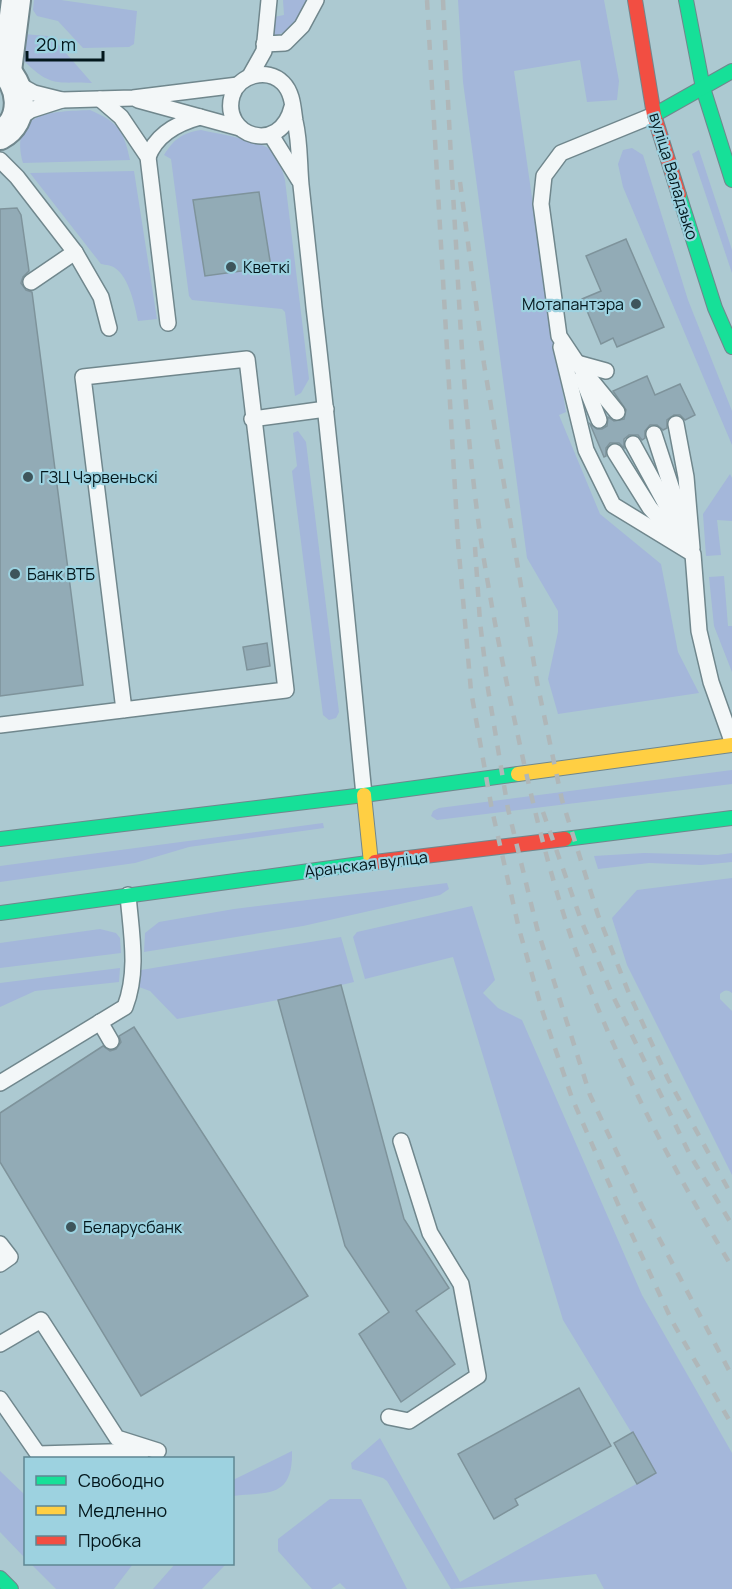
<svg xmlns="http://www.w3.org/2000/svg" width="732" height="1589" font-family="Manrope,sans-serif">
  <rect width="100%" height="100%" fill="#acc9d1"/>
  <g fill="#a4b7da">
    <polygon points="34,0 61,0 137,11 134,44 129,47 83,48 58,21 37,16 33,10"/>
    <path d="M283,0H309C300,18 294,32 272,36L274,17L284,15Z"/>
    <polygon points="458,0 604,0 619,81 617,100 587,102 580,60 514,71 540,254 566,412 559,415 600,514 661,564 678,652 699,693 558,714 548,679 558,632 558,611 527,558 463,82"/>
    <path d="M23,34L48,36L58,44L92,83C57,82 50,87 24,61Z"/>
    <path d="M90,110C118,122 124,131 130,160L23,163C9,110 53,112 90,110Z"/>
    <path d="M201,130C219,134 257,140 271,150C279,156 282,170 285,180L309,379L301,393L295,396L285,312L282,309L192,300L189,296L171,159L164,155C174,139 182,133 201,130Z"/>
    <polygon points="632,148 643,155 688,300 732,411 732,445 623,187 618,164 623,150"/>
    <polygon points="699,150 732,250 732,273 692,154"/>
    <path d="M134,171L157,319L138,321C135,306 129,277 115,268C111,265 106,265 101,264L30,173Z"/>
    <polygon points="298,431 306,442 339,712 336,718 329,720 323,715 292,471 297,466 293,433"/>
    <polygon points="730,474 732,478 732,521 717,520 721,555 706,556 703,514"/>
    <polygon points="724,576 728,626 732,626 732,672 714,626 709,577"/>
    <polygon points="732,770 732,784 437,820 431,816 433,811 439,808"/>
    <polygon points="323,823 324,828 189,847 135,863 0,882 0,866"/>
    <polygon points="644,853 718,855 732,853 732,862 701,865 649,863 598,869 594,856"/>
    <path d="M732,878V993C727,989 724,990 720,994V999L732,1011V1175L627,965L612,918L637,890Z"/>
    <polygon points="447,883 449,889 440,895 303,926 144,952 145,933 159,922 234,909"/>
    <polygon points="472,906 495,980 483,993 498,1008 522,1020 642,1295 732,1453 732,1589 604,1589 596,1574 451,1589 387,1481 383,1478 352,1469 351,1463 380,1438 460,1582 656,1473 563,1320 453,957 365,979 353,937 357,932"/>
    <polygon points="100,929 116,933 120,938 121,953 0,968 0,943"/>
    <polygon points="341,937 354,982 278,1000 177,1019 150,991 139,987 141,970"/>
    <polygon points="120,968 119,982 35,991 0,1007 0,983"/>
    <path d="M292,1451C293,1498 269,1492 233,1496V1480Z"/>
    <polygon points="0,1471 25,1495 25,1558 0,1532"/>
    <polygon points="330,1499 361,1499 407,1589 346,1589 340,1583 331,1589 312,1589 278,1551 278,1539"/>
    <polygon points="31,1564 133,1564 114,1589 56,1589"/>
    <polygon points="175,1564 226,1564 202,1589 153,1589"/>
  </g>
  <g fill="#92abb6" stroke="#7e939b" stroke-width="1.5">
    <polygon points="259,192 271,267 205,276 193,200"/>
    <polygon points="17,208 21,215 29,271 23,277 21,283 26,290 32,292 83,685 0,696 0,209"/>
    <polygon points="626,239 664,327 617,347 613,338 601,344 582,299 601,291 586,256"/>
    <polygon points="647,376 655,395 680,384 695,415 685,420 680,415 674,415 667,420 667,428 663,430 657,425 650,425 645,431 645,438 642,440 638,435 629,435 624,439 624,448 619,443 610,443 606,448 606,456 604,457 590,424 597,429 602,429 607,426 608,417 614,421 624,419 626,410 613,391"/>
    <polygon points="267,643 270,666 247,670 243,647"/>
    <polygon points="341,985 404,1219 449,1288 416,1311 455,1364 401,1402 359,1334 389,1312 345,1246 278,1000"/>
    <polygon points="134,1027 308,1296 141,1396 0,1162 0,1113 103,1046 110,1051 116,1049 121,1042 119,1036"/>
    <polygon points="579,1388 611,1446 515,1499 518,1505 494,1519 458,1454"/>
    <polygon points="633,1432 656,1473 637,1484 614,1443"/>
  </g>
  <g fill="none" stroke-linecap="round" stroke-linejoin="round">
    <g stroke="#70878d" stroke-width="18">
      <g id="lane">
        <polyline points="264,44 285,43 302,26 316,0"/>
        <polyline points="250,76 264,51 269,0"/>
        <polyline points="16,83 34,93 62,100 133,98 238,85"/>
        <polyline points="100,99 121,117 148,157 168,323"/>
        <polyline points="138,100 240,128"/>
        <path d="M292,107C280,156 221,136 232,96C238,75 267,67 283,83C293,93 293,109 295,121C300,142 299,163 301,185C305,225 310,266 314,307C333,469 348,632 364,795"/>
        <polyline points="16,120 31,110 62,100"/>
        <polyline points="271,135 299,180"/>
        <path d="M148,157C156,135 178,123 200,117"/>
        <polyline points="0,160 17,177 75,252 101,297 109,328"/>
        <polyline points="31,282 75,252"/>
        <polyline points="561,347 586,450 613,505 690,552"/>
        <polyline points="577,363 606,371"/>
        <polyline points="582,377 599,420"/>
        <polyline points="617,412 577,363 559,336 541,204 544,176 561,153 654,115"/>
        <polyline points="252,419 326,409"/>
        <polyline points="676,424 686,477 692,548"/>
        <polyline points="654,434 682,520"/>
        <polyline points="633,444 693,554 699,631 711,682 732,741"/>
        <polyline points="615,452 650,508 678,539"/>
        <polyline points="0,725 286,690 247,359 83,377 124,710"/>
        <polyline points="100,1022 111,1041"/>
        <path d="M0,1083L125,1007C139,971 131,932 128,895"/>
        <polyline points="0,1244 10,1257 0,1264"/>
        <polyline points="0,1344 41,1320 117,1438 158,1451"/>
        <polyline points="0,1399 38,1454 143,1451"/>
        <polyline points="389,1417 409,1421 478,1376 461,1284 430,1233 401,1141"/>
      </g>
    </g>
    <g stroke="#70878d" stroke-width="32">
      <g id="street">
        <path d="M0,67C23,82 27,121 0,135"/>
        <polyline points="7,71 16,0"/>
      </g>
    </g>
    <g stroke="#70878d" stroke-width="16">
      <g id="fast">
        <polyline points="686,0 703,88 732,180"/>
        <polyline points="654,115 732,71"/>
        <polyline points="679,195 715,308 732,347"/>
        <polyline points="0,839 364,795 518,774"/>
        <polyline points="565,839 732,818"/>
        <polyline points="0,913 375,862"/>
        <polyline points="0,1578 11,1589"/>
      </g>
    </g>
    <g stroke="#70878d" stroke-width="16">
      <g id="slow">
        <polyline points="518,774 732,745"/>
        <polyline points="364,795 371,863"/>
      </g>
    </g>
    <g stroke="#70878d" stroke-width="16">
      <g id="jam">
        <polyline points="635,0 654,115 679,195"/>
        <polyline points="375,862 565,839"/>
      </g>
    </g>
    <use href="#lane" stroke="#f3f7f8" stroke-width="15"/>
    <use href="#street" stroke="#f3f7f8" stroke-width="28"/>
    <use href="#fast" stroke="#16e098" stroke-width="14"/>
    <use href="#slow" stroke="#ffcf43" stroke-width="14"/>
    <use href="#jam" stroke="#f24e42" stroke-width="14"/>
    <g stroke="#afb7b9" stroke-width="4.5" stroke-dasharray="10 10" stroke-linecap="butt">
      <polyline points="427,0 458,542 471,691 492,810 519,929 543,1013 572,1098 621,1211 672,1321 732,1425"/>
      <path d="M443,0C447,82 451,163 456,244C461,344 467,443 481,541C491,606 504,672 518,736C536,820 557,904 588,984C627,1082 677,1176 732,1267"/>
      <polyline points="460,182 484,364 537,682 562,800 598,915 628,991 668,1079 732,1196"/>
      <polyline points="475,547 480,622 488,689 508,809 537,928 590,1095 642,1206 732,1376"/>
      <polyline points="543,812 581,920 612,994 690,1155 732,1225"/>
    </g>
  </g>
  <g fill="#3e555b" stroke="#9dd2e0" stroke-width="2">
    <circle cx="231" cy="267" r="6"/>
    <circle cx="636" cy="304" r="6"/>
    <circle cx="28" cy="477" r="6"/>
    <circle cx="15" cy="574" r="6"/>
    <circle cx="71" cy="1227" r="6"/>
  </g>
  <g text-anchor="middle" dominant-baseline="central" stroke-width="4.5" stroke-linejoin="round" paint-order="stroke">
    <g font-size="16" fill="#03171c" stroke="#9dd2e0">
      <text transform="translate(674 176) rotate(73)">вуліца Валадзько</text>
      <text transform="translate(366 864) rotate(-7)">Аранская вуліца</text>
    </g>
    <g font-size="16" fill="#03171c" stroke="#9dd2e0" text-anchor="start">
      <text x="243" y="267">Кветкі</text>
      <text x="624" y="304" text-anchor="end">Мотапантэра</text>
      <text x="40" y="477">ГЗЦ Чэрвеньскі</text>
      <text x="27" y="574">Банк ВТБ</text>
      <text x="83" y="1227">Беларусбанк</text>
    </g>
  </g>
  <rect x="24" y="1457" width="210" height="108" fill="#9dd2e0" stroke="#5f8792" stroke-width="1.5"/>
  <rect x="36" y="1476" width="30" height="9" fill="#16e098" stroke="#5f8792" stroke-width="1.5"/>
  <text x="78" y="1487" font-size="18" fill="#03171c">Свободно</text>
  <rect x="36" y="1506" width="30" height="9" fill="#ffcf43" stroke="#5f8792" stroke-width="1.5"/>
  <text x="78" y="1517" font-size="18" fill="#03171c">Медленно</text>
  <rect x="36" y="1536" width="30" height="9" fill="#f24e42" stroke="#5f8792" stroke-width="1.5"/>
  <text x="78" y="1547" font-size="18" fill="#03171c">Пробка</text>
  <path d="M27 51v9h76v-9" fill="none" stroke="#03171c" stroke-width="3"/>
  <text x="36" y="51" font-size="18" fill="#03171c" stroke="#9dd2e0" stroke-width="4.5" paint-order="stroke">20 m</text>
</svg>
